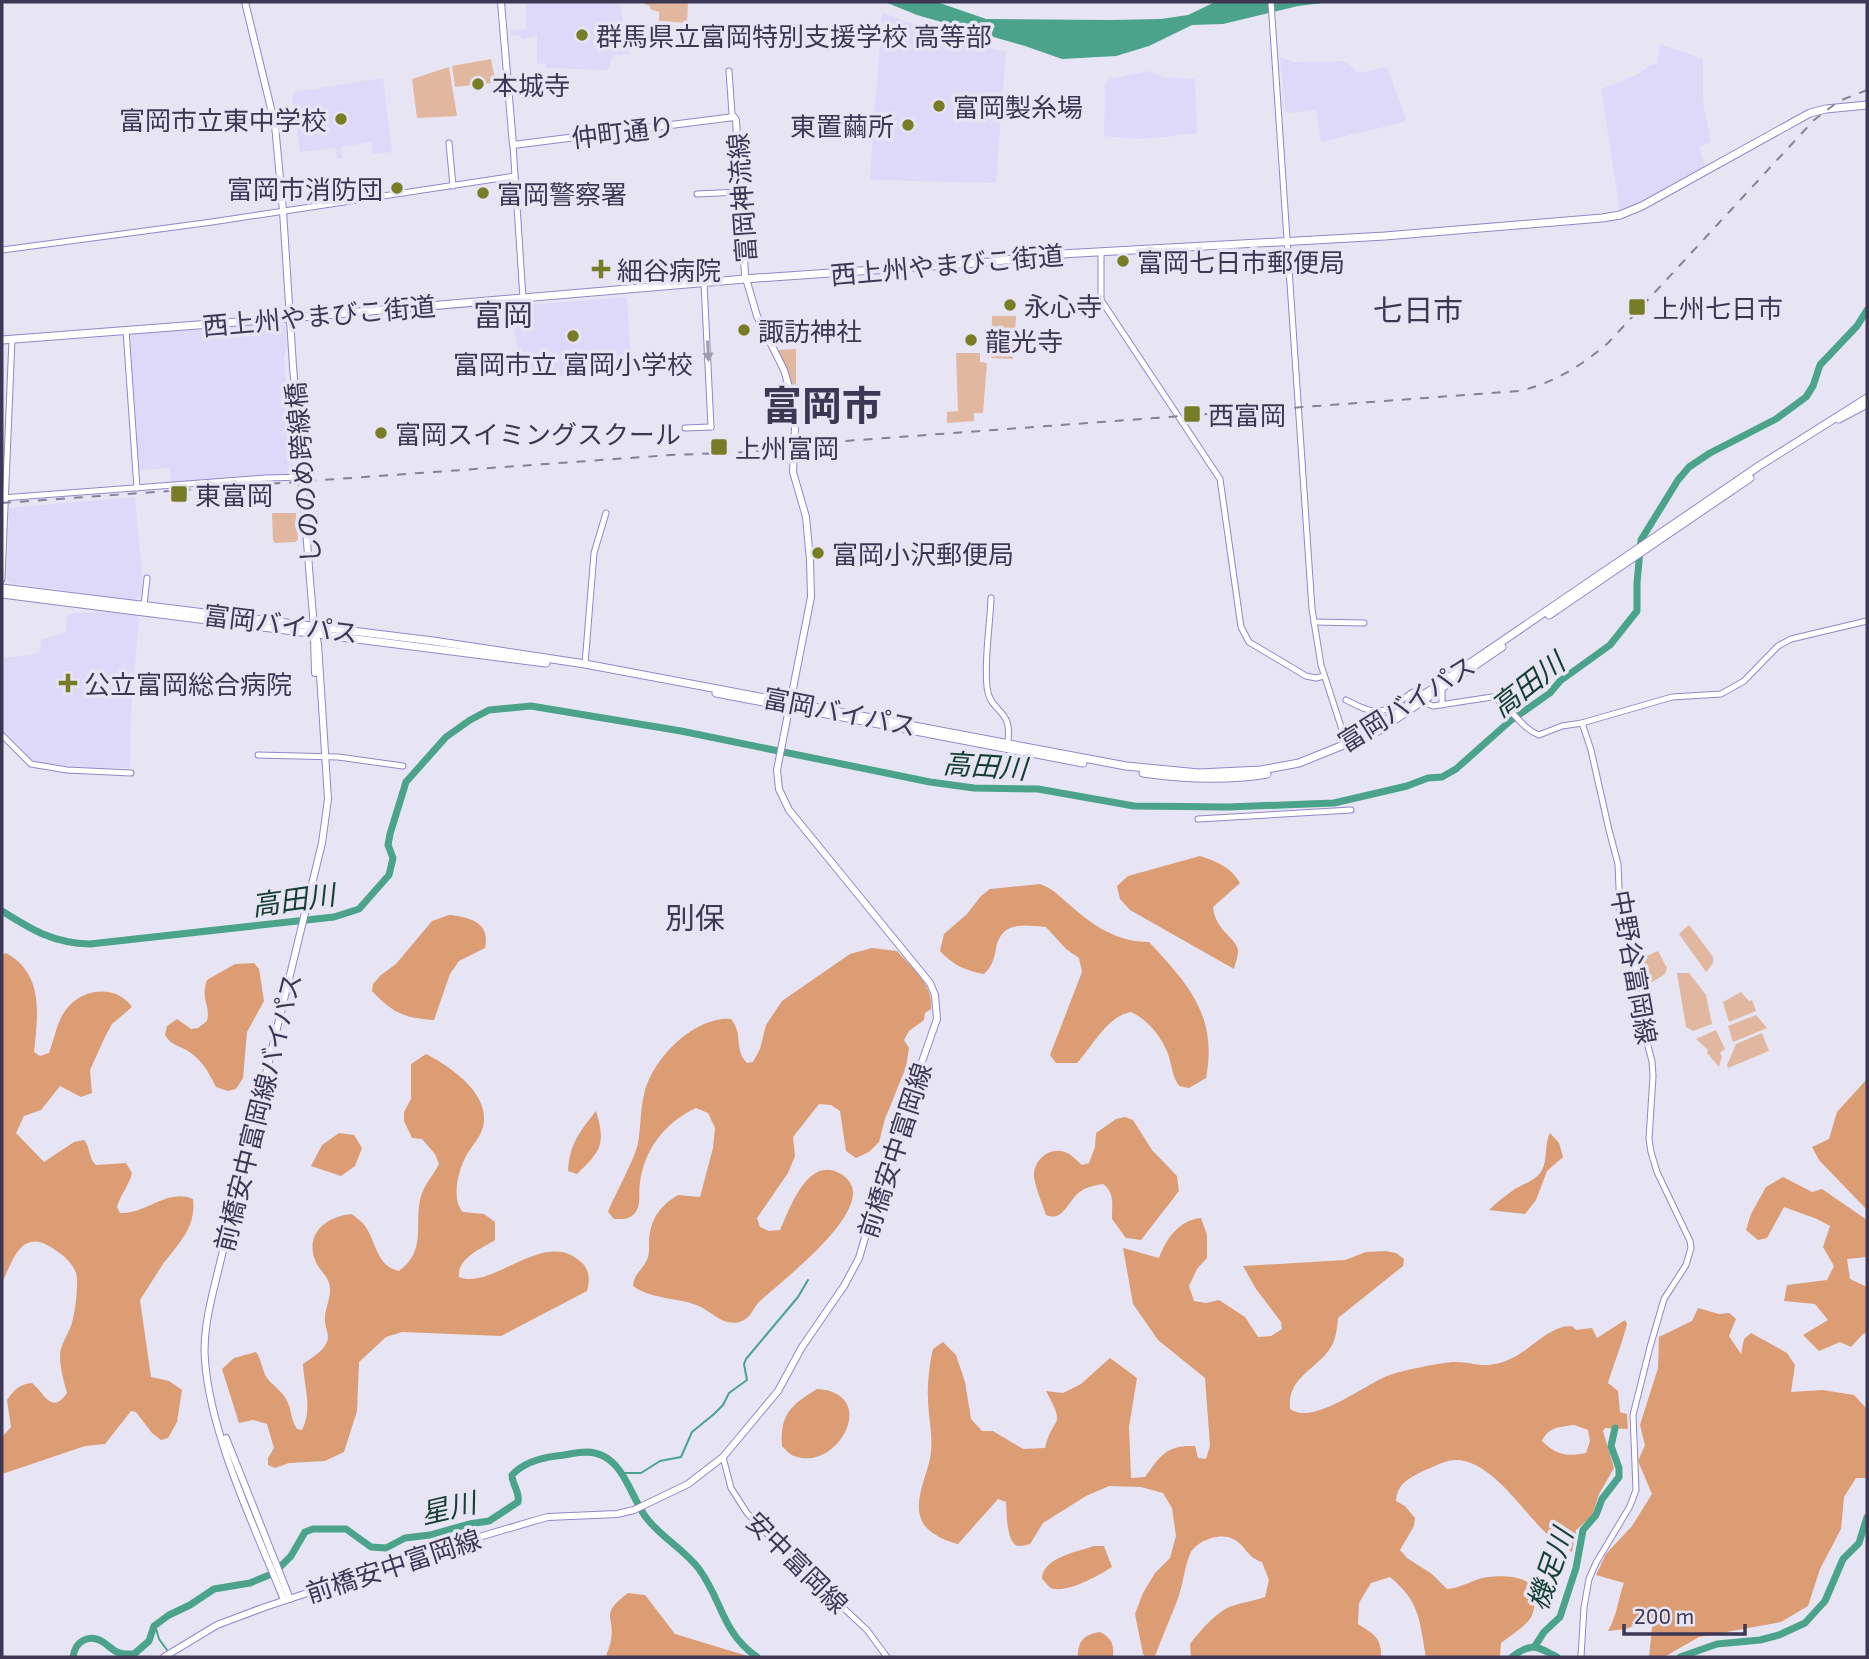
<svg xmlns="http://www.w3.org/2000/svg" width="1869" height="1659" font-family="'Exo 2','Noto Sans JP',sans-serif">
  <rect width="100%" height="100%" fill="#e7e5f4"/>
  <g fill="#ded9f9">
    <polygon points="526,2 605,2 620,5 629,54 613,55 608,70 546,68 546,63 537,64 537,35 522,40 519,35 511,36 510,30 526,29"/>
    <polygon points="882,12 909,23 924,25 943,36 1006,52 996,183 872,180 870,177"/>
    <polygon points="1660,44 1703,59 1703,102 1711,142 1699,147 1706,170 1641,204 1620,211 1601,89 1634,76 1651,65 1657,64"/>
    <polygon points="1280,57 1294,62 1345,61 1358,73 1387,67 1406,119 1404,122 1321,142 1316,110 1288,113 1285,111"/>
    <polygon points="1147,71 1164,77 1195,79 1197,134 1178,134 1176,136 1138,139 1104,136 1105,83 1110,79"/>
    <polygon points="383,78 392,152 373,154 371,142 341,147 342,158 337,159 335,148 300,152 292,97 294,92"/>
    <polygon points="627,297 632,374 515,376 513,373 517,345 512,309 516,306"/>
    <polygon points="281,323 285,326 287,348 284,358 293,468 287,474 171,483 170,468 138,470 128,334"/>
    <polygon points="135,497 142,574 141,595 136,600 10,583 7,578 9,508"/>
    <polygon points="101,612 136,614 139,620 131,711 130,768 81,768 35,762 2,728 2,658 31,655 40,651 42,639 65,633 68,614"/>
  </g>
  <g fill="#e1b89f">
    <polygon points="639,2 688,2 687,23 659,21 659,12 650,9 650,6"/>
    <polygon points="491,59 494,75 501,75 501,82 455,87 452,66"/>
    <polygon points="449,67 457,116 417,118 412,79"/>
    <polygon points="992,316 1016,316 1013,359 991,358"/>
    <polygon points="796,349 796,387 793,389 778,350"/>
    <polygon points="956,353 980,353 980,362 987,363 983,413 974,413 974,421 947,423 947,412 958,411"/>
    <polygon points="272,513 296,513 298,539 296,542 275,543 273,541"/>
    <polygon points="1689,925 1713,957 1713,963 1706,972 1679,934"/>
    <polygon points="1658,951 1667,968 1665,974 1649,984 1640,959"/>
    <polygon points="1677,973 1689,973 1706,995 1712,1024 1693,1031 1686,1027"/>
    <polygon points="1741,992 1749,1001 1752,1000 1756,1011 1729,1022 1723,1002"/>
    <polygon points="1756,1015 1767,1028 1733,1042 1728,1026"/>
    <polygon points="1716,1030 1725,1049 1720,1053 1722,1056 1719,1067 1707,1053 1708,1050 1696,1039"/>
    <polygon points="1762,1033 1769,1051 1728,1068 1727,1065 1736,1044"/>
  </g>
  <g fill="#dc9c74" fill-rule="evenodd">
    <path d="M1200,856C1217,862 1230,866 1240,883L1213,907C1215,931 1238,939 1238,951C1238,957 1235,964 1234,969L1130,910L1120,899L1117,886L1128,876Z"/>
    <path d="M1040,884C1054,889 1060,897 1071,906C1093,926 1118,942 1149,942C1188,984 1218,1016 1206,1078L1189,1088L1179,1086C1172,1076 1172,1065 1168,1054C1162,1037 1147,1019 1131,1012C1107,1016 1093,1046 1077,1063H1056L1050,1055L1082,972L1079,958L1066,949L1046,927C1023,925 1001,921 996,949C993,961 993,965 984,974C966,971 953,965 940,951L944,934L967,914L981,896L990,889Z"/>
    <path d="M449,915C469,917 491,922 485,948L459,961L450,974L434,1020C404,1018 393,1013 372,991L373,984L381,975L396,964L432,921Z"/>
    <path d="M872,948L897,951C912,968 934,985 931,1009L925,1013L924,1020L909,1031L904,1040L909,1048L906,1067L885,1119L879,1142L869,1152L856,1158L846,1151L840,1111L831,1105L819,1104L793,1137L795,1156L788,1173L757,1218L760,1227L769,1231L780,1230C790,1208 808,1154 841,1174C848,1178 854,1186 853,1195C849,1230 784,1279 759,1302C753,1308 751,1318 742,1321C725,1328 713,1313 699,1306C678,1297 652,1300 633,1286C634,1274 641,1271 646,1262C650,1255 649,1247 649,1240C651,1218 660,1206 678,1195L700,1197L713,1148L715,1128L708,1113L696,1108C665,1122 644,1150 640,1183C638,1194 642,1206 634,1214C628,1220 621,1219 614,1219L608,1212C615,1194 635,1159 638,1143C641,1127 640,1111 644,1095C651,1060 694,1016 731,1019C744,1035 733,1048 747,1063L753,1062L760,1049L766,1025L782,1001L850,954Z"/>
    <path d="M6,953C44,974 38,1014 34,1052L40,1056L49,1053C54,1040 57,1022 65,1011C81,988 116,984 132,1007L112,1024L105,1037L90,1070L92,1093L81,1097L60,1086L41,1110L24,1116L16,1133L44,1162L74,1142L84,1140C91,1148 88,1158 96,1165L126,1163L132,1173C129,1186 120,1195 117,1207L120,1213C145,1215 167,1188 193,1199C197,1228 176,1246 161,1267C154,1278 147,1289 140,1300L151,1377L169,1381L182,1390L177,1422L168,1438L161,1440L152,1433L136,1412L131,1411L105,1444L85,1446L2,1474V1437L11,1427L7,1400C14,1390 19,1384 32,1383C44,1392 51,1416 67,1393C64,1382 60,1368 60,1356C60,1346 67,1336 71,1326C75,1315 79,1284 76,1273C72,1261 59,1252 49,1246C19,1229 12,1265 2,1282V955Z"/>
    <path d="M254,963L259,969L264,1001L247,1032L243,1078L236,1089L228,1091L216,1087C208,1071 202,1060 188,1051C178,1045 171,1045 165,1035L167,1026L177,1019L191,1029L198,1028L207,1021C211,1005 200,1000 207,980L235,964Z"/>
    <path d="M426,1054C451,1067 491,1094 483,1127C480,1138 471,1147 466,1156C458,1171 451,1200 463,1212L484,1214L495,1222V1240C481,1249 457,1258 459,1277C493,1291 544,1227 581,1262C590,1270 590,1280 587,1291L501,1336L402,1332L386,1337L359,1362L357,1411L344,1452L325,1461L289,1463L275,1468L268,1465V1458L274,1448L267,1424L253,1420L239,1423L222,1369L234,1358L256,1352C262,1360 262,1371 267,1378C274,1387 283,1391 288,1403C292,1413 291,1420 297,1429L302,1430C313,1408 304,1387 303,1364C311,1358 323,1352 327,1342C330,1334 325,1329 325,1321C324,1309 333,1295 329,1283C327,1275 318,1269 315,1260C305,1233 327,1216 352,1214C356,1218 362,1221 365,1226C377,1243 376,1266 399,1271C429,1249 412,1221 422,1193C426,1183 434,1174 439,1164L435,1154L422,1139L412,1138L404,1121V1112L411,1099V1064Z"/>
    <polygon points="1867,1079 1867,1210 1819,1160 1812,1147 1829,1139 1837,1112"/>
    <path d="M596,1111C606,1144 601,1151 577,1174L568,1171C569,1145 580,1131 596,1111Z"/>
    <path d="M1125,1117L1133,1120L1152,1150L1177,1176L1179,1191L1141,1240L1126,1238L1112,1219C1112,1205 1115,1193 1103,1184C1096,1185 1087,1187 1081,1191C1068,1199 1064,1223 1046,1215C1042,1203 1036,1189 1034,1177C1033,1159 1052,1144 1069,1154C1073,1156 1078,1162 1082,1165L1089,1163L1095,1147L1096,1133L1116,1119Z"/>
    <polygon points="339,1133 354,1135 362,1148 355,1166 341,1176 311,1166 322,1145"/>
    <path d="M1550,1133L1559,1143L1563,1157L1547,1171L1536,1200L1525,1214L1489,1210C1497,1202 1506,1195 1515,1189C1524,1183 1536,1181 1542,1170C1548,1159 1544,1145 1550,1133Z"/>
    <polygon points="1783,1177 1812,1192 1822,1189 1867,1220 1867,1257 1847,1259 1850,1279 1867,1287 1867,1333 1863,1334 1851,1347 1840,1342 1819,1351 1803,1335 1828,1320 1815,1304 1784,1301 1787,1285 1827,1280 1834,1266 1823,1247 1830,1226 1817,1219 1784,1207 1767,1238 1758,1240 1746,1230 1751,1214 1766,1187"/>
    <path d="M1201,1218L1207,1235V1258L1197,1269L1189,1286L1194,1301L1206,1303L1219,1300L1245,1317L1258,1337L1271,1336L1282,1329L1281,1322L1256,1289L1243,1266L1345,1260L1366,1252L1386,1251L1396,1253L1404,1259L1403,1266L1338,1318C1337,1329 1336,1341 1329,1350C1314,1371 1287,1378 1290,1409C1313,1426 1364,1385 1387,1376C1399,1371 1443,1362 1455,1362C1476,1362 1479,1369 1503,1362C1529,1354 1546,1326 1572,1326L1576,1330L1592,1328L1597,1338L1625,1320L1627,1324C1622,1344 1614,1363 1608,1383L1618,1391L1620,1412L1627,1414L1628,1429L1605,1428L1603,1431L1614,1468L1599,1494L1592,1516L1576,1530L1572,1552C1563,1545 1553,1540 1545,1532C1522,1511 1486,1452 1448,1461C1440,1463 1431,1468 1423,1471C1408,1479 1398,1483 1396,1501L1405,1506L1415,1518L1414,1526L1400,1550L1407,1558L1432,1574L1447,1589C1462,1588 1473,1579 1488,1577C1506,1575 1542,1576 1535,1603C1534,1608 1533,1615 1530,1619C1523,1628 1510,1636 1501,1643L1500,1657H1426C1419,1620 1421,1603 1390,1577L1371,1583L1359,1603L1358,1624C1373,1634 1382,1637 1381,1657H1191L1190,1644C1199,1632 1213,1616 1227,1608C1235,1604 1254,1601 1265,1597L1269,1580L1262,1562C1246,1557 1246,1545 1233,1539C1220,1532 1196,1541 1190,1554C1184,1568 1183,1586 1177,1601C1170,1619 1162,1637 1155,1656L1146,1657L1143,1654L1135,1614L1143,1593L1155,1573L1170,1558L1176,1536L1172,1508L1163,1493L1141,1487L1109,1486L1086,1496L1043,1523L1030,1544C1026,1545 1022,1546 1018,1546C1006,1543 1007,1512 1006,1502L998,1499L958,1544C948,1542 932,1535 925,1526C909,1504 929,1475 931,1452C933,1433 928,1416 928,1398C927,1386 930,1360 933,1349L943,1342L956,1355L965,1382L971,1419L982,1431H993L1023,1449L1045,1448C1053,1414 1067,1430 1046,1391L1063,1393L1081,1384L1110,1358L1137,1378L1129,1427L1131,1478L1145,1477C1161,1455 1166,1445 1195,1446L1198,1458L1206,1459L1210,1446L1205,1378L1158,1340L1133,1304L1123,1248L1159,1258C1166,1239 1179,1220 1201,1218ZM1574,1425L1588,1430L1590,1441L1586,1453C1567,1457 1556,1455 1542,1441C1548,1427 1560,1427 1574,1425Z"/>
    <path d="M1698,1308L1719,1314L1729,1313L1736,1319L1729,1336L1741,1354L1744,1339L1751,1333L1787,1353L1795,1365L1791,1392L1822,1390L1854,1395L1867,1409V1478H1856L1844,1497L1841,1529L1820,1569L1808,1606L1781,1622L1699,1637L1664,1657H1649L1653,1618L1626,1629L1608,1631C1617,1616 1618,1599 1624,1583L1596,1575L1606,1554L1632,1526L1652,1494L1638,1461L1645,1445L1640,1425L1658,1368L1659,1337L1692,1321Z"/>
    <path d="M817,1389C881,1393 838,1473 794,1456C790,1455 785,1449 782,1446C780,1414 791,1405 817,1389Z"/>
    <path d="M1094,1546H1104L1112,1567C1100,1575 1063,1596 1049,1587C1049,1586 1042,1579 1042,1578C1044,1557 1077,1552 1094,1546Z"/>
    <path d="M628,1593L645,1595L675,1634L751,1657H606C607,1652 610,1646 611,1641C616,1615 598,1616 628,1593Z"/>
    <path d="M1100,1632C1112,1638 1114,1645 1113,1657H1078C1077,1641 1085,1634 1100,1632Z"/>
  </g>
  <polygon fill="#4aa38a" points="885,2 937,2 986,19 1111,20 1161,19 1188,15 1215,2 1331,2 1298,6 1223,24 1192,25 1149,46 1116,56 1062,59 1025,46 917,15"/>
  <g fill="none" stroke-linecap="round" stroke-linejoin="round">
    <g stroke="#4aa38a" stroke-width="2">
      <polyline points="623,1473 641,1473 660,1461 681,1457 692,1432 714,1414 723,1405 729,1393 747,1380 744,1364 746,1359 798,1297 808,1280"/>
      <polyline points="155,1625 159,1639 167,1650"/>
    </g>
    <g stroke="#4aa38a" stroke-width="7">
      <path d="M2,911C32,930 53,943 90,944L334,917L359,909L389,875L393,858L388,845L390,834L406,782L446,737L470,720L489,710L531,706L681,731L930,782L974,788L1038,789L1134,806L1228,807L1334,803L1407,786L1428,778L1442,777L1456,769L1510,721L1550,693L1560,681L1610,645L1637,611V583L1641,540L1678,480L1689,467L1710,453L1776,419L1806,397L1813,386L1820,365L1857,326L1867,310"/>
      <polyline points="1535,1646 1544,1632 1560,1617 1576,1568 1583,1530 1596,1515 1602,1499 1619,1477 1619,1468 1611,1446 1615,1428"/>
      <path d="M73,1657C75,1642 88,1633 103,1642C108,1645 112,1650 117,1652C123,1655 128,1654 134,1654L149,1641L154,1626L169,1615L190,1605L214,1589L250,1583L274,1573L291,1556L305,1532L313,1529H346L371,1547L386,1548L405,1538L430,1535L469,1524L489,1521L518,1502C520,1491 512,1485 512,1475C523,1463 540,1458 556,1456C566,1455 577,1452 587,1452C622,1453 629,1493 645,1516C659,1536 684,1549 699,1569C722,1600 722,1633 757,1657"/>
      <path d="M1512,1657C1531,1642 1537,1646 1557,1657"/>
      <polyline points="1680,1657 1717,1644 1760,1640 1779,1635 1805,1623 1825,1601 1843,1559 1859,1543 1867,1517"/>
    </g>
    <g stroke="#9386ca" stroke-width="7">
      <g id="tertiary">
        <polyline points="729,71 732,114 734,117"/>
        <polyline points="449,143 453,186"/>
        <polyline points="513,145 523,298"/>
        <polyline points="697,194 740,192"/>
        <polyline points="2,250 212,222 515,176"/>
        <polyline points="1101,252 1101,300 1220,479 1241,627 1249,642 1306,676 1316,678 1324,676"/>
        <polyline points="126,330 137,488"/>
        <polyline points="685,428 711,427"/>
        <polyline points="2,498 266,478 307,477"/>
        <polyline points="2,579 12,339"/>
        <path d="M991,598C990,627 984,659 987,687C990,715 1015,707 1007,746"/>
        <polyline points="144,605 147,578"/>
        <polyline points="1314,622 1364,623"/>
        <polyline points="585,664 594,553 606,513"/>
        <path d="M1346,700C1381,718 1381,714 1413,692L1421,695"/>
        <polyline points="1582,723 1672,697 1721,694 1744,681 1778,646 1791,639 1867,621"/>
        <polyline points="2,735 31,764 67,770 131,773"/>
        <polyline points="258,755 338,757 403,766"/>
        <polyline points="1198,819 1351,810"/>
      </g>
    </g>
    <g stroke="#9386ca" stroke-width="7">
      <g id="secondary">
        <polyline points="1271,2 1312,609 1321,665 1348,748"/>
        <polyline points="704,283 711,427"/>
        <polyline points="1442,689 1442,705"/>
        <path d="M1423,698L1428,704L1433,706L1492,697C1511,705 1520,728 1539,735L1562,726L1582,723L1591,750L1609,830L1618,864L1620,912L1642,986L1643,1028L1652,1061L1653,1076L1649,1139L1651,1152L1657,1172L1690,1241L1691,1248L1686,1265L1664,1299L1650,1347L1633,1415L1636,1490L1630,1506L1596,1563L1589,1579L1584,1607L1581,1657"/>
        <polyline points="723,1457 731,1488 747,1513 792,1560 867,1630 887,1657"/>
      </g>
    </g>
    <g stroke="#9386ca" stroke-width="8">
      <g id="primary">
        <polyline points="245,2 275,125 283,211 293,366"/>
        <polyline points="314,638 315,673"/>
        <polyline points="226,1438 290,1599"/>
        <path d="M284,1600C256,1530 210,1435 205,1360C203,1338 207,1317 212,1296L322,843L328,799L318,644L314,627L310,580"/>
        <polyline points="164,1657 217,1625 265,1607 452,1545 537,1520 548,1517 617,1514 634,1510 688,1484 723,1457 778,1391 802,1347 844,1286 859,1258 891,1150 937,1019 935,995 930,983 789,810 779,789 777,770 811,597 810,560 806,517 793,472 795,428 791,394 784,370 757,316 745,275 736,120 734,117 513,145 501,2"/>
      </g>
    </g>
    <g stroke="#9386ca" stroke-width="9">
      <g id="trunk">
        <polyline points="2,340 289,318 757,278 990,262 1043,255 1385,236 1602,218 1620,215 1642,206 1810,113 1826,109 1867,105"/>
        <polyline points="1839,419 1867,404"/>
        <polyline points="2,588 433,641 585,664 1126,766 1199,773 1261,770 1299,763 1346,744 1375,728 1759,466 1867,398"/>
        <polyline points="2,594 546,663"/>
        <polyline points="1549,615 1750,478"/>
        <polyline points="716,693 1083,763"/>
        <polyline points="1375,713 1378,721 1376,727"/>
        <polyline points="1378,731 1502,647"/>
        <path d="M1143,773C1185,779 1225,781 1267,774"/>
      </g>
    </g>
    <use href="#tertiary" stroke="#fff" stroke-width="5"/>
    <use href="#secondary" stroke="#fff" stroke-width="5"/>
    <use href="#primary" stroke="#fff" stroke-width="6"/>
    <use href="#trunk" stroke="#fff" stroke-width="7"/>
    <path stroke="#858198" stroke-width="2" stroke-dasharray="9 9" stroke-linecap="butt" d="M2,503L671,455L750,452L805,444L1519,391C1554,383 1581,366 1608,343L1814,120L1839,101L1867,90"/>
    <g stroke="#9386ca" stroke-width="8" stroke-linecap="butt">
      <polyline id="primary-bridge" points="293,366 310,580"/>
    </g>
    <use href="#primary-bridge" stroke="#fff" stroke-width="6"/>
  </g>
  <defs><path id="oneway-solid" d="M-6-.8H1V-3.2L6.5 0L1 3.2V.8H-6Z" transform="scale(1.75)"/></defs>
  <use fill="#9e9baa" href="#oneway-solid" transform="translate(708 351) rotate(87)"/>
  <g fill="#777c26" stroke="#e7e5f4" stroke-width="2.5">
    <circle cx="582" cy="35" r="7"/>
    <circle cx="478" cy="84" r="7"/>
    <circle cx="939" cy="106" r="7"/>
    <circle cx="341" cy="119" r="7"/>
    <circle cx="908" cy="125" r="7"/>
    <circle cx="397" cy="188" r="7"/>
    <circle cx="483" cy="193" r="7"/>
    <circle cx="1123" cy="261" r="7"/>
    <path d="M597.5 258.5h7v7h7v7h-7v7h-7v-7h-7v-7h7z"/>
    <circle cx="1010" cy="305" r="7"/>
    <rect x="1628" y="298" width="18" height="18" rx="3.5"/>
    <circle cx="744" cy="330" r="7"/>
    <circle cx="573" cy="336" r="7"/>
    <circle cx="971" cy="340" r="7"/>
    <rect x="1183" y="405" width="18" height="18" rx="3.5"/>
    <circle cx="381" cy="433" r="7"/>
    <rect x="710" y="438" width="18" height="18" rx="3.5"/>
    <rect x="170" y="485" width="18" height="18" rx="3.5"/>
    <circle cx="818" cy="553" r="7"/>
    <path d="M64.5 672.5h7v7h7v7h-7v7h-7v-7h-7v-7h7z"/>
  </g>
  <g text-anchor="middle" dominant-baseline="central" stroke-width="7" stroke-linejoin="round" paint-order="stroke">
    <g font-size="26" fill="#3d3754" stroke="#e7e5f4" text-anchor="start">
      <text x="596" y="35">群馬県立富岡特別支援学校 高等部</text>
      <text x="492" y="84">本城寺</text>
      <text x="953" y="106">富岡製糸場</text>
      <text x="327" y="119" text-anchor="end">富岡市立東中学校</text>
      <text x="894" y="125" text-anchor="end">東置繭所</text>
      <text x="383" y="188" text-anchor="end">富岡市消防団</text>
      <text x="497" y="193">富岡警察署</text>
      <text x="1137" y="261">富岡七日市郵便局</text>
      <text x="617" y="269">細谷病院</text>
      <text x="1024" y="305">永心寺</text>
      <text x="1653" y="307">上州七日市</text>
      <text x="758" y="330">諏訪神社</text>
      <text x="985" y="340">龍光寺</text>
      <text x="573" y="363" text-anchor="middle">富岡市立 富岡小学校</text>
      <text x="1208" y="414">西富岡</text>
      <text x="395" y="433">富岡スイミングスクール</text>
      <text x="735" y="447">上州富岡</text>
      <text x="195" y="494">東富岡</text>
      <text x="832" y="553">富岡小沢郵便局</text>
      <text x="84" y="683">公立富岡総合病院</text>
    </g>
    <g font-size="26" fill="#3d3754" stroke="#e7e5f4">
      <text transform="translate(623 131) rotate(-7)">仲町通り</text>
      <text transform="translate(741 198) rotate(-94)">富岡神流線</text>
      <text transform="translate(947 264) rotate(-5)">西上州やまびこ街道</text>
      <text transform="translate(319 315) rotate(-5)">西上州やまびこ街道</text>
      <text transform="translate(302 473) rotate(-95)">しののめ跨線橋</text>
      <text transform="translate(281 623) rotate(7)">富岡バイパス</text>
      <text transform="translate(1406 703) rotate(-32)">富岡バイパス</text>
      <text transform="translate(840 711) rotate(11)">富岡バイパス</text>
      <text transform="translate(1635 967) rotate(80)">中野谷富岡線</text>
      <text transform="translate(257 1112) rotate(-76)">前橋安中富岡線バイパス</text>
      <text transform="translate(894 1150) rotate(-72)">前橋安中富岡線</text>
      <text transform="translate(798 1562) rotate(45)">安中富岡線</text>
      <text transform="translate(393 1565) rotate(-18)">前橋安中富岡線</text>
    </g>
    <g font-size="28" font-style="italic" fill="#153e33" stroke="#e7e5f4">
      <text transform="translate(1527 684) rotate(-38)">高田川</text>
      <text transform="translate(985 765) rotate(4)">高田川</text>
      <text transform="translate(293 899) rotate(-8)">高田川</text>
      <text transform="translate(448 1507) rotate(-13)">星川</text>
      <text transform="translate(1549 1569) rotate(-71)">機足川</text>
    </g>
    <g font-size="30" fill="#3d3754" stroke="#e7e5f4">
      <text x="1418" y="309">七日市</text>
      <text x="503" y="314">富岡</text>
      <text x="695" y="917">別保</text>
    </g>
    <g font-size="40" font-weight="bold" fill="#3d3754" stroke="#e7e5f4">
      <text x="822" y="404">富岡市</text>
    </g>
  </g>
  <rect width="1869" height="1659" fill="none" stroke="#3d3754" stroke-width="7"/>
  <path d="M1624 1624v10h121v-10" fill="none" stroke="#3d3754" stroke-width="3.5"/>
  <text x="1634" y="1624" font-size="21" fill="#3d3754" stroke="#e7e5f4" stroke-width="5" paint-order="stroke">200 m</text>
</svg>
